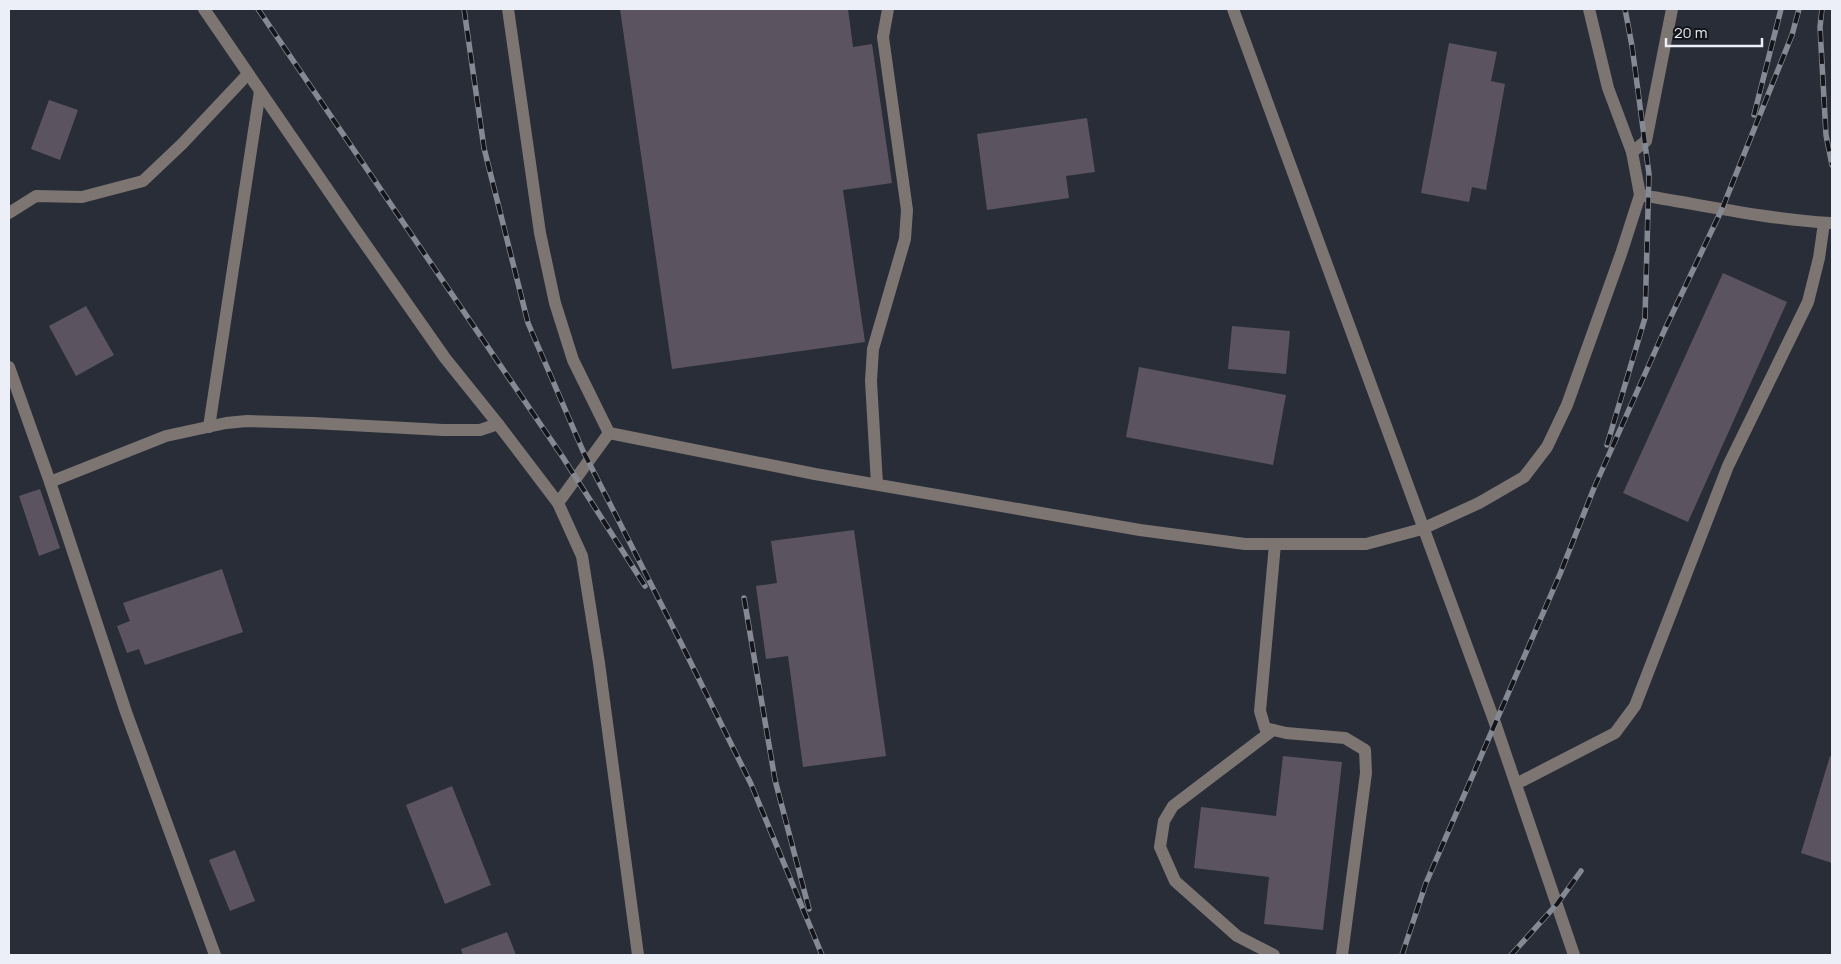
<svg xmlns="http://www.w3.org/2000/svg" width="1841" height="964" font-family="Manrope,sans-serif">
  <rect width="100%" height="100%" fill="#282d38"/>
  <g fill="#5b5460">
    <polygon points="620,9 848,9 853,47 872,44 892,183 843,190 865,342 672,369"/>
    <polygon points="1449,43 1497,52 1491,81 1505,84 1486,190 1472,187 1469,202 1421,193"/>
    <polygon points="49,100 78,110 60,160 31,149"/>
    <polygon points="1087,118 1095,172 1066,176 1069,198 987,210 977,134"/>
    <polygon points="1723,273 1787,302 1688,522 1623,493"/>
    <polygon points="86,306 114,355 76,376 49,326"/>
    <polygon points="1232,326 1290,331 1286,374 1228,369"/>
    <polygon points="1139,367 1286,395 1273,465 1126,437"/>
    <polygon points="40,489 60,548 39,556 19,496"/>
    <polygon points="854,530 886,756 803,767 788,656 766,659 756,586 777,583 771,541"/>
    <polygon points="222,569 243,632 145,665 139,649 127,653 117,626 130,621 123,603"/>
    <polygon points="1283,756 1342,762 1323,930 1264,924 1269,877 1194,868 1201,807 1276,816"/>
    <polygon points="1830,756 1832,757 1832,863 1801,853"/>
    <polygon points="452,786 491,885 445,904 406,805"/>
    <polygon points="235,850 255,901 230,911 209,860"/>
    <polygon points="507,932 516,955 463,955 461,949"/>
  </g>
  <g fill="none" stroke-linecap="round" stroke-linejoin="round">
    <g stroke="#7c7572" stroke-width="12">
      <polyline points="204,9 354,228 445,358 498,424 558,503 582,556 599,663 638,955"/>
      <polyline points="508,9 540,233 555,303 573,360 609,433"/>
      <polyline points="1233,9 1495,723 1574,955"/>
      <polyline points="1632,152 1646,141 1672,9"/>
      <path d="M1640,195C1703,205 1766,219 1830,223"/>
      <polyline points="9,213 36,196 82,197 143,181 182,144 248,74"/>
      <polyline points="9,367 50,482 166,436 226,423 247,421 313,423 443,430 480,430 498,424"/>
      <polyline points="209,427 260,91"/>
      <polyline points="609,433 815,474 1140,530 1245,544 1366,544 1422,529 1479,503 1524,477 1547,447 1567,405 1621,254 1640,195 1632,152 1608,88 1589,9"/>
      <polyline points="50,482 126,712 215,955"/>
      <polyline points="877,484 871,381 873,349 905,239 907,210 883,37 888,9"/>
      <polyline points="558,503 609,433"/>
      <polyline points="1275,544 1260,711 1265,728 1286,733 1345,738 1365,750 1366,773 1342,955"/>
      <polyline points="1273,730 1173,806 1164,821 1160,847 1175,881 1237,936 1274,955"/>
      <polyline points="1516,784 1615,733 1635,706 1728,466 1808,302 1819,258 1824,223"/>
    </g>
    <g stroke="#858993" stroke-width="5.5">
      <g id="rail">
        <polyline points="258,9 562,456 645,586"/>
        <polyline points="464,9 484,148 528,323 583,451 680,641 751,784 822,955"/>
        <polyline points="1822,9 1820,27 1826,135 1832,165"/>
        <polyline points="1754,115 1781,9"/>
        <polyline points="1607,445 1645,318 1649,174 1632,46 1625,9"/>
        <polyline points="744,598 775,780 809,909"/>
        <polyline points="1402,955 1426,883 1560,574 1594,488 1665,329 1722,209 1792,35 1799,9"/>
        <polyline points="1511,955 1557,904 1581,871"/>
      </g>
    </g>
    <use href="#rail" stroke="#13151a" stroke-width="4" stroke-dasharray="11" stroke-linecap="butt"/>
  </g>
  <rect width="1841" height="964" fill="none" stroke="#eceff7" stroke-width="20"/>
  <path d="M1666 38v8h96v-8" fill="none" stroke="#eceff7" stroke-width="2.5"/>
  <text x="1674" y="38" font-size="15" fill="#eceff7" stroke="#13151a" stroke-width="4" paint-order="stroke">20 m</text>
</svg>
